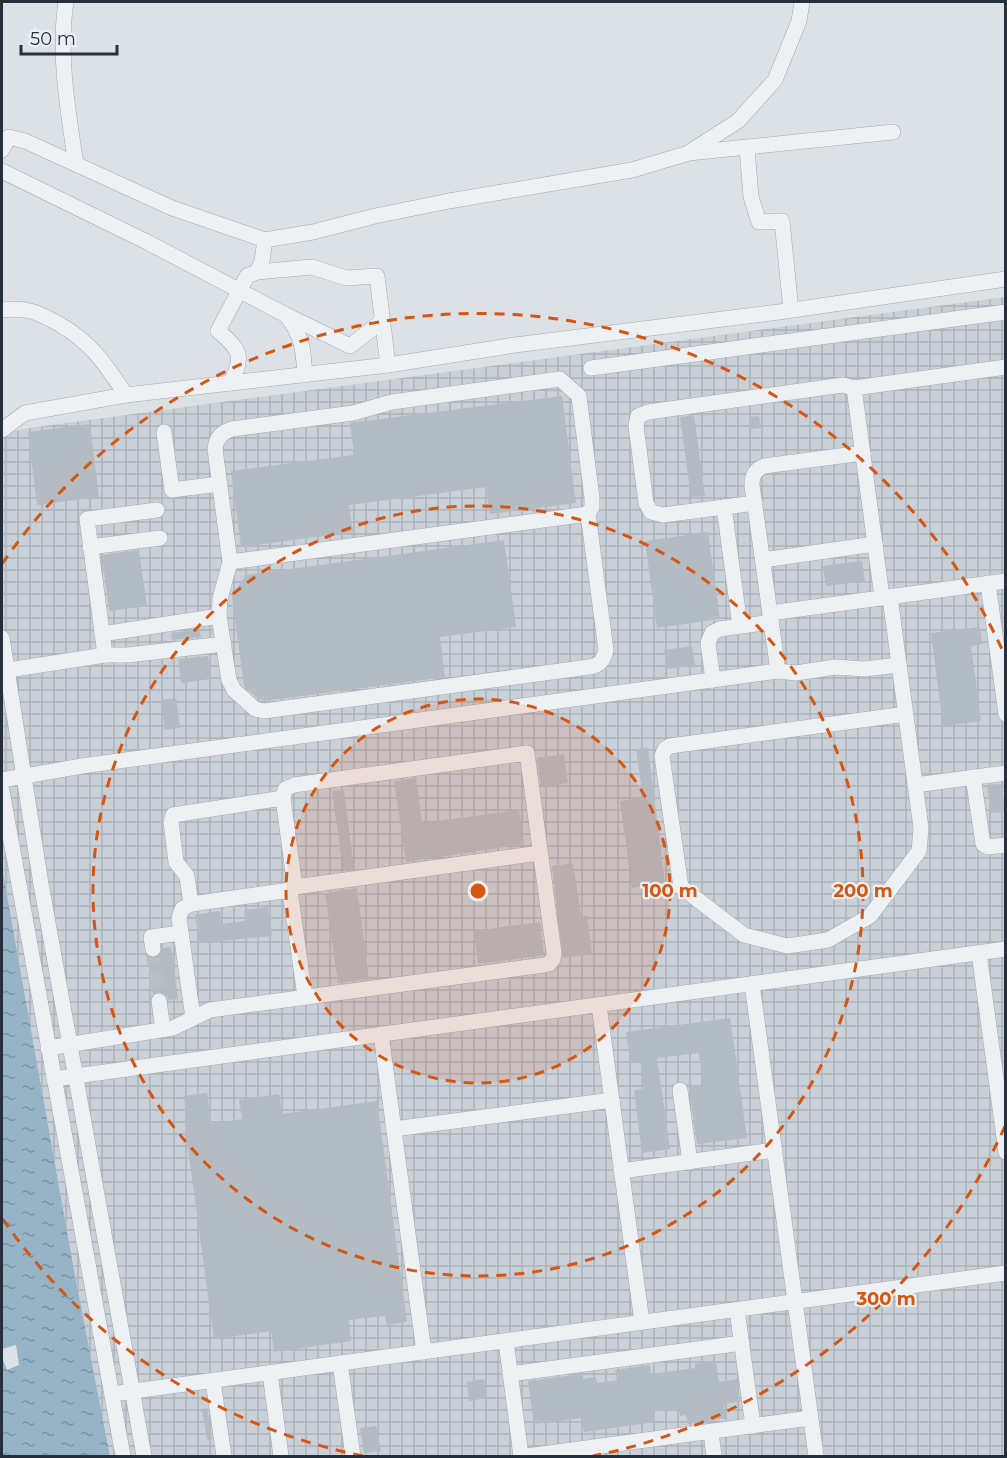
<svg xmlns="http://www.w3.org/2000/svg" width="1007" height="1458" font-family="Montserrat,sans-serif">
  <defs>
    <pattern id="industrial-grid" width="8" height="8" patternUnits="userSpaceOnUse" patternTransform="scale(1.5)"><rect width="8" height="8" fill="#cad0d8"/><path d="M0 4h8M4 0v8" fill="none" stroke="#adb3ba"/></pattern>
    <pattern id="water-ripples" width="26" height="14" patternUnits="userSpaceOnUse" patternTransform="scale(1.5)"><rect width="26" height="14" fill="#97b3c6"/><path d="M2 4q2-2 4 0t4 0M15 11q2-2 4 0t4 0" fill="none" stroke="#7b92a2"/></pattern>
  </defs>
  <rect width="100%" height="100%" fill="#dce1e6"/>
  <polygon fill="url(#industrial-grid)" points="1005,297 1005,1456 110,1456 73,1265 2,867 2,434 29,428"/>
  <polygon fill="url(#water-ripples)" points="2,867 73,1265 110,1456 2,1456"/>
  <polygon fill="#dce1e6" points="16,1345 19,1365 7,1370 2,1357 2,1349"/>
  <g fill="#b3bbc3">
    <polygon points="562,396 576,503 490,514 486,487 349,505 353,532 241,547 231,471 354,455 350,423"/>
    <polygon points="694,415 705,496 691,497 680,417"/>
    <polygon points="759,416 761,428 750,429 749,417"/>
    <polygon points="90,424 99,497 37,505 28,432"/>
    <polygon points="708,532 720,619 657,628 645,541"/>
    <polygon points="504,540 516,627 440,637 445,677 264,701 260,700 244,686 232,596 246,575"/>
    <polygon points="139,550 147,606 109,611 102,555"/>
    <polygon points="862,561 865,581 826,586 823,566"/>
    <polygon points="980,627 982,644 971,646 981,721 943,726 931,633"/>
    <polygon points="199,629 201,637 172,640 171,633"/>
    <polygon points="692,646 695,665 666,669 664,650"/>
    <polygon points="208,656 211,679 181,683 178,659"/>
    <polygon points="176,698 180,728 165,730 161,700"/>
    <polygon points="648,748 665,883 632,888 620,801 643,798 636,749"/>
    <polygon points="564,754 568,783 541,787 537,758"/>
    <polygon points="416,778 422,823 519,810 524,844 406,862 394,781"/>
    <polygon points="1001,784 1005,812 991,813 987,785"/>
    <polygon points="344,790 354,869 343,870 332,791"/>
    <polygon points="573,863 581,916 587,916 592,954 563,958 552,866"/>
    <polygon points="357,888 369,979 338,983 325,893"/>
    <polygon points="268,907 272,936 199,943 195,915 220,911 221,924 245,921 244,910"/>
    <polygon points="540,922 544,955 478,964 474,931"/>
    <polygon points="171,947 178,999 169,1000 166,995 162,992 153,994 148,957 155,958 162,953 163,948"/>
    <polygon points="730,1018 747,1138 697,1144 689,1087 703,1086 699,1053 657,1058 670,1149 642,1153 634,1090 644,1089 640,1061 630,1062 626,1032"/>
    <polygon points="207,1093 211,1124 242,1119 239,1100 279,1094 282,1114 377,1101 407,1322 387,1325 385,1316 349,1320 351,1341 274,1352 271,1331 214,1339 185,1127 187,1127 184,1096"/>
    <polygon points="716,1361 719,1382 737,1379 740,1402 724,1404 726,1418 688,1424 686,1415 680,1416 679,1408 654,1412 655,1422 584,1432 582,1418 534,1424 528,1381 583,1374 583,1379 596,1377 597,1383 617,1380 615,1370 650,1365 651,1374 695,1368 695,1364"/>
    <polygon points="484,1379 487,1398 469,1401 467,1382"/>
    <polygon points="207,1408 212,1439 207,1440 202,1409"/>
    <polygon points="376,1426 381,1451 364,1453 360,1428"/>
  </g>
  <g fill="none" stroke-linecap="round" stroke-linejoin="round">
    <polyline stroke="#b8bec4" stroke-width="15" stroke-dasharray="15 8" stroke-linecap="butt" points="153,949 159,1001"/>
    <g stroke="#a2a8b0" stroke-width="16">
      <g id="minor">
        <path d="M66,2C58,54 68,112 76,164"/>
        <polyline points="747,148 751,197 759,222 782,221 791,310"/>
        <polyline points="2,150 9,137 25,141 172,208 265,240 313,232 375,216 449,201 632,170 689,153 893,132"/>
        <polyline points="691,151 738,121 775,80 799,21 802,2"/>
        <polyline points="2,171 149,243 286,315 350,346 382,321"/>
        <polyline points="257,272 312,267 346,278 377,276 388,365"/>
        <path d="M2,310C27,307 37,312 59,324C92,343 105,364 126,395"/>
        <path d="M287,316C303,338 303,349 305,375"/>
        <polyline points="591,368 1006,312"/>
        <path d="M230,383C245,357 240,349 218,331L247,276L257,272L262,261L265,240"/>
        <polyline points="854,388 882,597"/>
        <polyline points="2,430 25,413 126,395 388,365 515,345 779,312 1006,279"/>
        <polyline points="164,432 172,490 219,484"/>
        <polyline points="755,503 663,515 651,512 646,503 636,426 638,416 648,412 843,385 854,388 1006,367"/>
        <polyline points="724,507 740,626"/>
        <polyline points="90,547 160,538"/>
        <polyline points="763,560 875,544"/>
        <path d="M230,562L588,514L606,650C604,660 599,666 589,667L264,711L255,709L234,690L229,680L219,616L220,599L230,562L215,449C216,439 221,432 232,429L353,413L392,402L560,379L579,396L592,498V507L588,514"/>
        <polyline points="988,583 1006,714"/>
        <path d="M890,597C900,674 911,751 921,828V829L919,851L870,916L828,940L787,946L744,935L681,887L662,756L665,749L670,746L906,714"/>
        <polyline points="770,613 1006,581"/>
        <polyline points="102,634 219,616"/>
        <polyline points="2,638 41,884 144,1456"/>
        <polyline points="105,655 87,519 157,510"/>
        <polyline points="2,671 105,655 128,655 224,644"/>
        <polyline points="778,671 796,673 835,667 864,669 899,665"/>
        <polyline points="713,680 708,643 712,633 720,629 771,622"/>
        <polyline points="973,777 983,844 988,847 1006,845"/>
        <path d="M2,780L82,766L778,671L752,485C752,475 755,470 764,466L863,453"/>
        <polyline points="915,785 1006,773"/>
        <polyline points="2,791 123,1456"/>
        <polyline points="295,887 540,853"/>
        <polyline points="191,904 187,876 176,862 171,822 173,815 283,798"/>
        <polyline points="153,949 151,937 181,933"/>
        <polyline points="979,953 1006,1152"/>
        <polyline points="752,984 816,1456"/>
        <polyline points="159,1001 163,1029"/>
        <polyline points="599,1005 642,1322"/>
        <polyline points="193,1018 179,918 182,909 191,904 290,890"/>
        <polyline points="381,1034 424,1352"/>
        <polyline points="48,1048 173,1028 210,1010 544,965 549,964 553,959 554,953 527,753 294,785 285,789 283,798 295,887 290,890 305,997"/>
        <polyline points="54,1079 1006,949"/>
        <polyline points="680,1090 690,1162"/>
        <polyline points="394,1129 612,1100"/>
        <polyline points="621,1171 774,1150"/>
        <polyline points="737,1310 753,1426"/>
        <polyline points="506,1341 521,1456"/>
        <polyline points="340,1363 353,1456"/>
        <polyline points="270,1373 281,1456"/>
        <polyline points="510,1374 742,1343"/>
        <polyline points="213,1381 224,1456"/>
        <polyline points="112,1394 1006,1273"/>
        <polyline points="711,1432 714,1456"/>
        <polyline points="527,1456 810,1418"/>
      </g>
    </g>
    <use href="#minor" stroke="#eef1f4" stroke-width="15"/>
  </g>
  <circle cx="478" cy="891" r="192" fill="#d55511" fill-opacity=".12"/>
  <g fill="none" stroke="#d55511" stroke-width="3" stroke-dasharray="10 8">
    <circle cx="478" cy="891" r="192"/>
    <circle cx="478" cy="891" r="385"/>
    <path d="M1005 1126A577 577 0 0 1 593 1456M363 1456A577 577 0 0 1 2 1218M2 564A577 577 0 0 1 1005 656"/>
  </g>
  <circle cx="478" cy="891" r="9" fill="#d55511" stroke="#ebf0f4" stroke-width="3"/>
  <g font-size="18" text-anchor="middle" font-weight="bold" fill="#d55511" stroke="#ebf0f4" stroke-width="4.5" stroke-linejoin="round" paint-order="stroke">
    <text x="670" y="897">100 m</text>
    <text x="863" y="897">200 m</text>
    <text x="886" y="1305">300 m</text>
  </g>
  <rect width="1007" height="1458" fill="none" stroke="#26303c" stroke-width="6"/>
  <path d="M21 45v9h96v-9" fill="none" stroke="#26303c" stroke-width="3"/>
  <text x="30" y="45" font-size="18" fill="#26303c" stroke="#ebf0f4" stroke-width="4.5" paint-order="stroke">50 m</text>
</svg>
